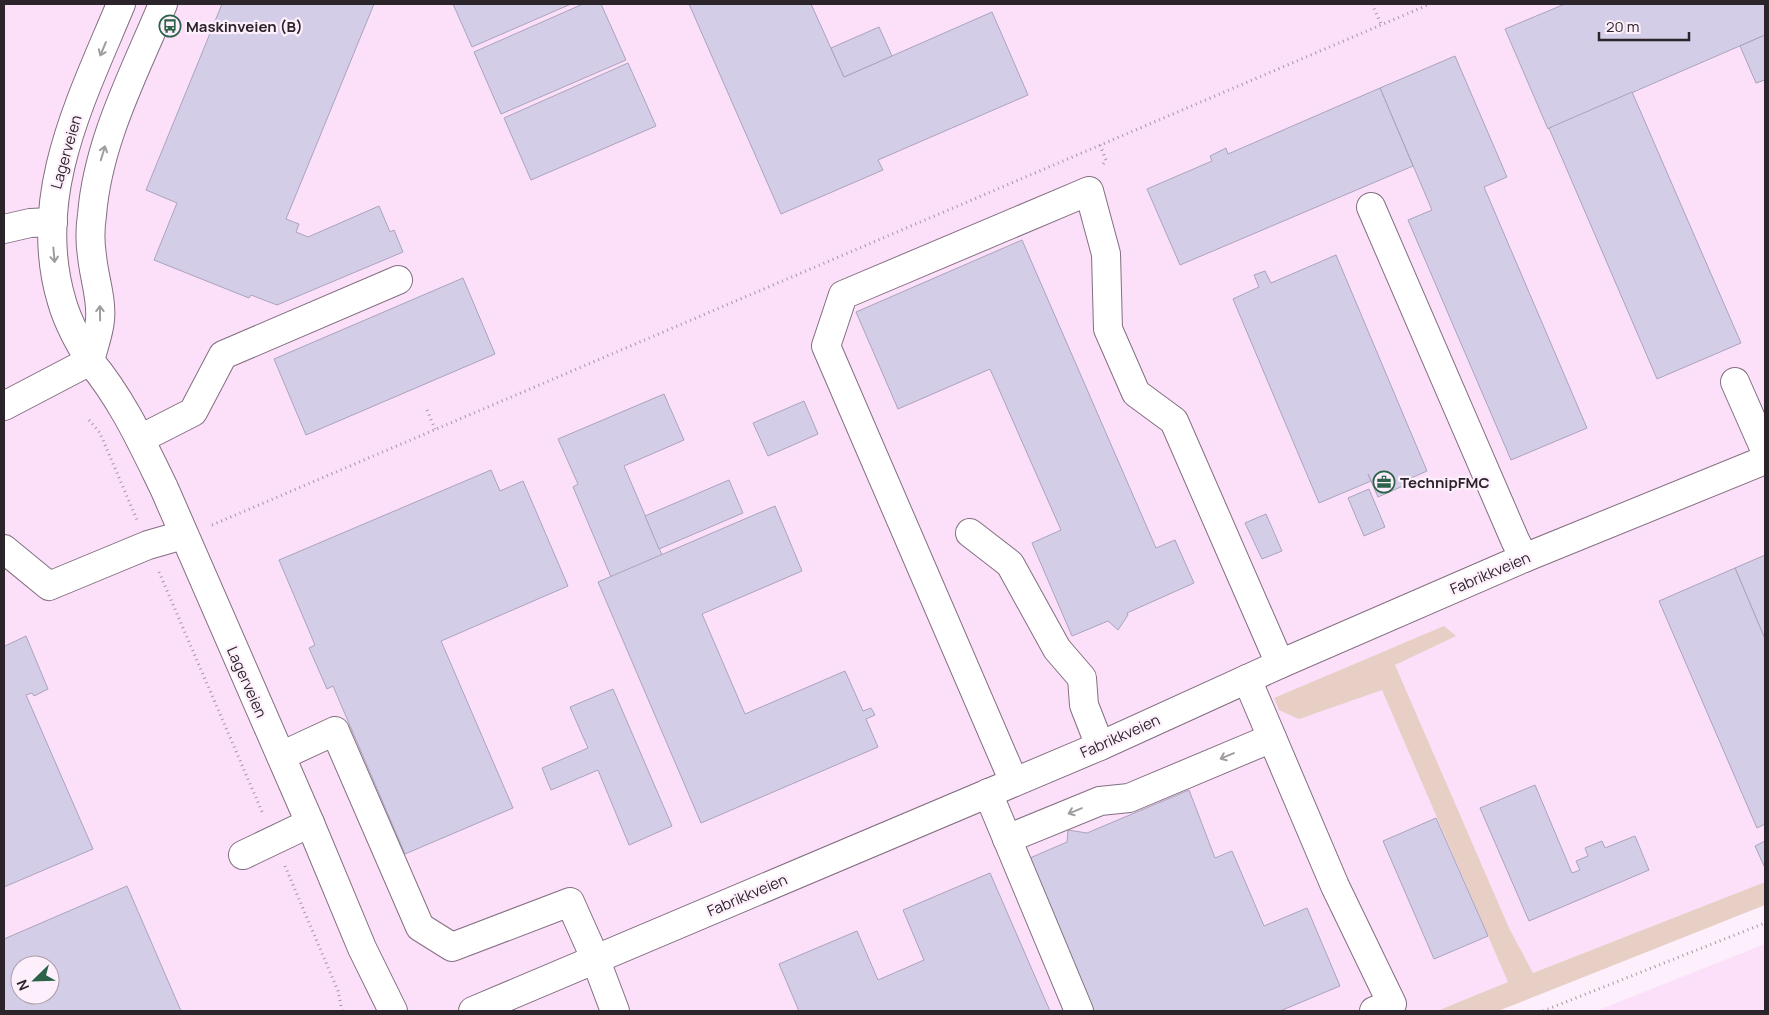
<svg xmlns="http://www.w3.org/2000/svg" width="1769" height="1015" font-family="Manrope,sans-serif">
  <rect width="100%" height="100%" fill="#fdeffb"/>
  <g fill="#fcdff8" fill-rule="evenodd">
    <path d="M4,4H1765V882L1437,1011H4ZM20,965H50V995H20Z"/>
    <polygon points="1765,944 1765,1011 1596,1011"/>
  </g>
  <polygon fill="#e8cfc6" points="1444,626 1456,636 1395,665 1509,928 1533,973 1765,882 1765,905 1498,1011 1437,1011 1508,982 1382,690 1299,719 1279,710 1274,698"/>
  <g fill="#d4cde7" stroke="#aaa4bd" fill-rule="evenodd">
    <polygon points="222,4 374,4 286,219 299,224 296,232 308,237 379,206 390,232 394,230 403,252 277,305 251,295 249,298 154,260 177,203 146,190"/>
    <polygon points="453,4 571,4 472,47"/>
    <polygon points="583,4 601,4 626,60 501,114 474,52"/>
    <polygon points="689,4 811,4 844,77 992,12 1028,95 878,160 883,170 781,214"/>
    <polygon points="1565,4 1765,4 1765,35 1548,129 1505,29"/>
    <polygon points="879,27 892,56 844,77 831,48"/>
    <polygon points="1765,35 1765,80 1756,83 1740,46"/>
    <polygon points="1455,56 1507,177 1484,187 1587,428 1511,460 1408,220 1432,210 1380,88"/>
    <polygon points="628,63 656,126 531,180 504,118"/>
    <polygon points="1380,88 1413,166 1180,265 1147,189 1212,161 1210,156 1226,148 1228,154"/>
    <polygon points="1632,92 1741,343 1657,379 1549,128"/>
    <polygon points="1022,240 1156,548 1175,540 1194,583 1127,613 1128,615 1118,630 1108,621 1072,636 1032,543 1061,530 990,369 898,409 856,312"/>
    <polygon points="1336,255 1427,471 1402,482 1403,486 1378,497 1368,474 1371,481 1319,503 1233,299 1259,287 1254,275 1265,271 1271,283"/>
    <polygon points="463,278 495,354 306,435 274,359"/>
    <polygon points="664,394 684,440 624,466 662,555 611,577 573,487 578,484 558,439"/>
    <polygon points="804,401 818,434 768,456 753,423"/>
    <polygon points="491,470 500,491 523,481 568,586 441,641 513,808 405,854 333,686 327,689 309,648 315,645 279,560"/>
    <polygon points="729,480 743,513 659,549 645,516"/>
    <polygon points="1369,489 1385,527 1364,536 1348,498"/>
    <polygon points="775,506 802,571 702,614 745,714 845,671 863,711 871,708 875,715 866,719 878,747 701,823 598,582"/>
    <polygon points="1266,514 1282,551 1262,559 1245,523"/>
    <polygon points="1765,555 1765,639 1735,568"/>
    <polygon points="1735,568 1765,639 1765,824 1757,828 1659,601"/>
    <polygon points="26,636 48,689 34,696 32,693 26,695 93,849 4,887 4,644 5,646"/>
    <polygon points="613,689 672,826 629,845 598,770 551,790 542,768 588,748 570,707"/>
    <polygon points="1535,785 1572,873 1580,870 1576,861 1588,856 1585,848 1602,841 1605,848 1635,836 1649,870 1529,921 1480,808"/>
    <polygon points="1189,790 1215,858 1232,851 1264,926 1307,908 1340,986 1280,1011 1089,1011 1023,861 1067,842 1068,830 1087,833"/>
    <polygon points="1436,818 1488,936 1434,959 1383,841"/>
    <polygon points="1765,841 1765,868 1755,846"/>
    <polygon points="990,873 1050,1011 799,1011 779,964 857,931 878,980 924,960 903,910"/>
    <path d="M127,886L181,1011H4V939ZM20,965H50V995H20Z"/>
  </g>
  <g fill="none" stroke-linecap="round" stroke-linejoin="round">
    <g stroke="#836f81" stroke-width="30">
      <g id="minor">
        <polyline points="1371,207 1515,540 1524,558"/>
        <polyline points="4,229 30,223 53,222"/>
        <path d="M90,361C122,399 142,443 164,488L310,823L362,948L393,1011"/>
        <polyline points="1735,382 1765,450"/>
        <polyline points="140,439 193,412 223,355 398,280"/>
        <polyline points="970,533 1010,564 1057,649 1082,678 1084,705 1100,746"/>
        <polyline points="4,549 49,586 148,545 183,535"/>
        <polyline points="1247,679 1335,886 1392,1004 1374,1011"/>
        <polyline points="281,756 335,731 420,927 452,947 570,902 595,958 615,1011"/>
        <polyline points="1014,782 826,346 843,295 1089,191 1106,254 1108,329 1136,393 1174,421 1280,664"/>
        <polyline points="988,793 1079,1011"/>
        <polyline points="1007,839 1100,801 1129,798 1272,738"/>
        <polyline points="243,855 310,823"/>
        <polyline points="473,1011 1100,746 1280,664 1524,558 1765,460"/>
      </g>
    </g>
    <g stroke="#836f81" stroke-width="30">
      <g id="major">
        <path d="M90,361C79,342 68,323 62,302C30,197 82,98 121,4"/>
        <path d="M90,361C93,348 99,333 100,320C102,298 94,278 92,256C90,243 90,228 92,215C98,140 135,72 163,4"/>
        <polyline points="4,406 90,361"/>
      </g>
    </g>
    <g stroke="#a498a2" stroke-width="3" stroke-dasharray="1 4" stroke-linecap="butt">
      <polyline points="1372,4 1381,24"/>
      <polyline points="1100,145 1106,160 1102,166"/>
      <polyline points="427,410 435,429"/>
      <polyline points="89,420 100,433 137,520"/>
      <polyline points="212,525 1430,4"/>
      <polyline points="159,572 263,814"/>
      <polyline points="285,866 338,991 342,1011"/>
      <polyline points="1543,1011 1765,923"/>
    </g>
    <use href="#minor" stroke="#fff" stroke-width="28"/>
    <use href="#major" stroke="#fff" stroke-width="28"/>
  </g>
  <defs><path id="oneway-shaft" d="M-6 0H5M1.5-3L5.5 0L1.5 3" fill="none" stroke-width="1.6" stroke-linecap="round" stroke-linejoin="round" transform="scale(1.25)"/></defs>
  <g stroke="#a09ca0">
    <use href="#oneway-shaft" transform="translate(103 49) rotate(113)"/>
    <use href="#oneway-shaft" transform="translate(103 153) rotate(-73)"/>
    <use href="#oneway-shaft" transform="translate(54 255) rotate(85)"/>
    <use href="#oneway-shaft" transform="translate(100 313) rotate(-91)"/>
    <use href="#oneway-shaft" transform="translate(1227 756) rotate(157)"/>
    <use href="#oneway-shaft" transform="translate(1075 811) rotate(158)"/>
  </g>
  <defs>
    <g id="bus-ring" transform="scale(1.125)"><circle r="9.5" fill="#fdeffb" stroke="#2b6249" stroke-width="1.5"/><path d="M-5-6H5V4H4V6H2V4H-2V6H-4V4H-5ZM-3.5-4V0h7V-4ZM-3.5 1.2v1.5H-2V1.2ZM2 1.2v1.5H3.5V1.2Z" fill="#2b6249"/></g>
    <g id="office-ring" transform="scale(1.125)"><circle r="9.5" fill="#fdeffb" stroke="#2b6249" stroke-width="1.5"/><path d="M-6-3h4V-5.5h4V-3h4V5H-6ZM-1-4.5V-3h2v-1.5ZM-6 0V1H6V0Z" fill="#2b6249"/></g>
  </defs>
  <g fill-rule="evenodd">
    <use href="#bus-ring" x="170" y="26"/>
    <use href="#office-ring" x="1384" y="482"/>
  </g>
  <g text-anchor="middle" dominant-baseline="central" stroke-width="4.5" stroke-linejoin="round" paint-order="stroke">
    <g font-size="15" font-weight="bold" fill="#2c242b" stroke="#fdeffb" text-anchor="start">
      <text x="186" y="26">Maskinveien (B)</text>
      <text x="1400" y="482">TechnipFMC</text>
    </g>
    <g font-size="15" fill="#2c242b" stroke="#fdeffb">
      <text transform="translate(66 152) rotate(-74)">Lagerveien</text>
      <text transform="translate(1490 573) rotate(-23)">Fabrikkveien</text>
      <text transform="translate(247 682) rotate(66)">Lagerveien</text>
      <text transform="translate(1120 736) rotate(-24)">Fabrikkveien</text>
      <text transform="translate(747 895) rotate(-23)">Fabrikkveien</text>
    </g>
  </g>
  <rect width="1769" height="1015" fill="none" stroke="#2c242b" stroke-width="10"/>
  <g transform="translate(35 980) rotate(247)"><circle r="24" fill="#fdeffb" stroke="#a99ea8"/>
  <path d="M0-4L9 19L0 12L-9 19Z" fill="#2b6249"/>
  <text y="-8" font-size="14" font-weight="bold" text-anchor="middle" fill="#2c242b">N</text>
  </g>
  <path d="M1599 32v8h90v-8" fill="none" stroke="#2c242b" stroke-width="2.5"/>
  <text x="1606" y="32" font-size="15" fill="#2c242b" stroke="#fdeffb" stroke-width="4" paint-order="stroke">20 m</text>
</svg>
